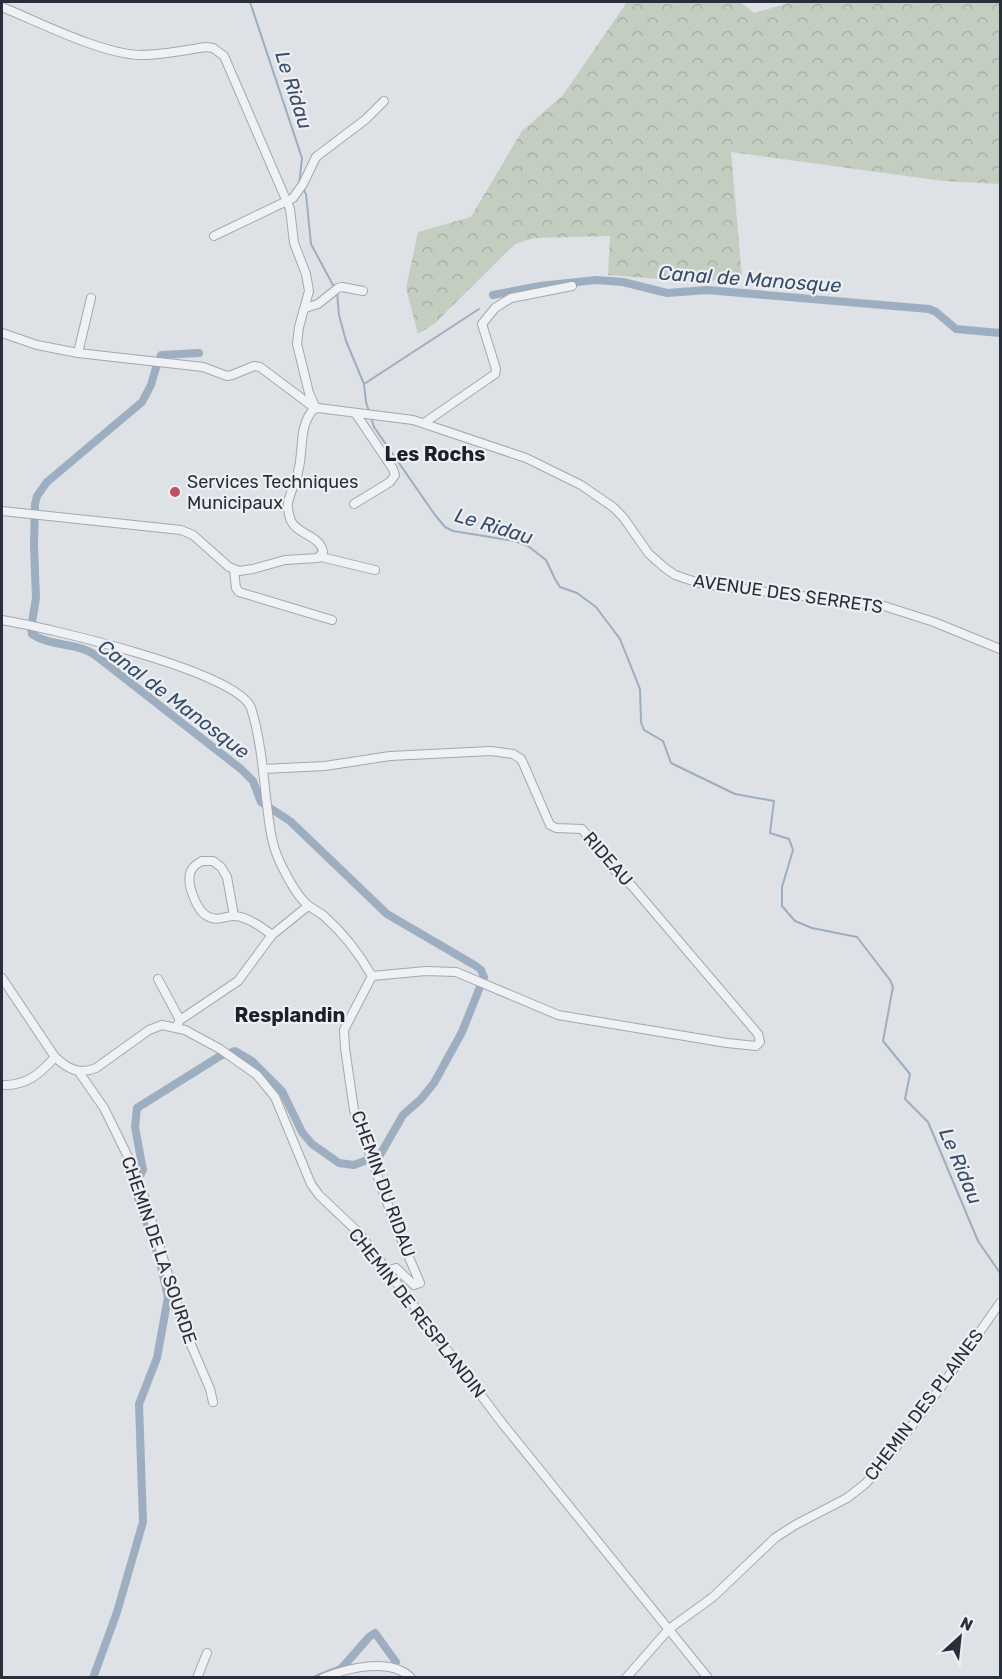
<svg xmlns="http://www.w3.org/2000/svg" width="1002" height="1679" font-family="Rubik,sans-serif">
  <defs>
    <pattern id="forest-crowns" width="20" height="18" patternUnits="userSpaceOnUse" patternTransform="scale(1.5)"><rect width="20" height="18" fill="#c3cec0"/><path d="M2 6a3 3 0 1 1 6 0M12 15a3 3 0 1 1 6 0" fill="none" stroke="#a8b1a6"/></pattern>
  </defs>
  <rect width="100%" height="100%" fill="#dee1e5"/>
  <polygon fill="url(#forest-crowns)" points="627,2 740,2 754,13 792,2 1000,2 1000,184 943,181 731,152 742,278 698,282 608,275 610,236 534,238 515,244 434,324 418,334 406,288 418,232 471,217 522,131 563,95"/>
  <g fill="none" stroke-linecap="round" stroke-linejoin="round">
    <g stroke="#9daec1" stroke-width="2">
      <polyline points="250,2 302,158 299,185"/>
      <polyline points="303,189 306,194 311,244 334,287"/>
      <polyline points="337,292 339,315 346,341 364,384 366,402 374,427 435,515 445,527 453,531 515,541 528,546 546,560 555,579 560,587 577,593 596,607 620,639 640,689 641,722 644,730 663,741 671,763 735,794 774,801 770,833 789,839 793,850 782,887 782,906 795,921 812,928 857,937 890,980 893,987 883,1041 910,1074 905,1099 928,1122 978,1241 1000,1273"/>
      <polyline points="364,384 479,309"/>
    </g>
    <g stroke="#9daec1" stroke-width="8">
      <polyline points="493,295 540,286 596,280 623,282 667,293 707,290 929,309 936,312 956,329 1000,333"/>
      <path d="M93,1678L117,1612L143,1522L139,1404L157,1358L168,1297L159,1258L134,1187L143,1170L135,1127L137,1108L220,1056L235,1051L252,1061L282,1091L302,1132L312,1144L339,1163L354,1165L380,1155L403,1115L421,1099L434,1083L462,1032L484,977L481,970L476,966L387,914L290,821L261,802L253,781L241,769L95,655C77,642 50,647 32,634L31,628L36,598L34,545L35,504L37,496L47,482L142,402L151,385L157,364L161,355L199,353"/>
      <polyline points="318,1678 341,1669 369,1637 375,1633 396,1662"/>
    </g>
    <g stroke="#a4a8ae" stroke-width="10">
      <g id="minor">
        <path d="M2,7C39,22 103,55 142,55C163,55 185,50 206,47L213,48L224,56L290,209L294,243L306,274L309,291L299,327L297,344L309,393L314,404"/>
        <polyline points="214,236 293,198 303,184 316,157 366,119 384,101"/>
        <polyline points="305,308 318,304 338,288 342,287 363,291"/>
        <polyline points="2,333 37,345 78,353 203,367 227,376 232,375 254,366 260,367 312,406 314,409 318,408 413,420 526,458 581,485 613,507 623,517 649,554 665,568 675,575 702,584 884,606 934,622 1000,649"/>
        <polyline points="78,353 91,298"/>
        <polyline points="424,423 495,374 496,369 482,324 495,308 511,298 572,286"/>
        <polyline points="354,504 390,482 395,475 393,469 356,414"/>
        <path d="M2,511L181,530L193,535L229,567L239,571L253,569L285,560L318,558L323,552C320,535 298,535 291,521C289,515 287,508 288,503C290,492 296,482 298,472C304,451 298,425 314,409"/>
        <polyline points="321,557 375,570"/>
        <polyline points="234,570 236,588 239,592 332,620"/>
        <path d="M2,620C43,627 238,671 251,708C260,736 263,769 266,798C269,818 270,841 279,860C285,873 297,897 309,906C313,909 319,912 324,916C342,932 360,955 372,976L426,971L456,972L558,1015L727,1043L756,1046L760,1042L758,1034L632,886L612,868L582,829L556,828L550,825L523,763L521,759L513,754L491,751L390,756L325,766L263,769"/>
        <path d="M234,916L227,877L221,867L213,861H202C196,864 191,868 190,874C187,885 197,911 207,916C217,922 225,916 234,916C246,916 263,928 272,935"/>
        <polyline points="372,976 344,1030 345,1048 354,1110 396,1227 420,1283 414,1285 396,1268 387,1271"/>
        <path d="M2,978L55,1057C68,1069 79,1075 96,1068L149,1030L162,1025L185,1030L220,1049L257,1075L275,1097L311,1184L319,1195L359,1233L502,1423L708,1678"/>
        <polyline points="158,979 180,1020"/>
        <polyline points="176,1027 180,1020 238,981 272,935 308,906"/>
        <polyline points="79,1072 104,1108 130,1161 144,1196 186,1333 210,1389 213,1402"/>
        <path d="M2,1085C26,1086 40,1074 55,1057"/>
        <polyline points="197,1678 207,1653"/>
        <path d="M323,1678C347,1668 391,1657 411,1678"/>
        <polyline points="626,1678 669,1629 713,1597 775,1538 795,1525 847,1498 865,1484 881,1467 941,1387 1000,1303"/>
      </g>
    </g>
    <use href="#minor" stroke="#f0f1f4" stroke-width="8"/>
  </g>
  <circle fill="#bd515f" stroke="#edeff3" stroke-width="2" cx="175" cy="492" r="6"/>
  <g text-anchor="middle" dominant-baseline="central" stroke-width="4.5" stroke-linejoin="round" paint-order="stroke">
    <g font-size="18" fill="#292f3a" stroke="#edeff3" text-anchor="start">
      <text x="187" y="482">Services Techniques<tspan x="187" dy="21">Municipaux</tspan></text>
    </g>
    <g font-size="18" fill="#292f3a" stroke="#edeff3">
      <text transform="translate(788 594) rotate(8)">AVENUE DES SERRETS</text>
      <text transform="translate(608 859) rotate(49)">RIDEAU</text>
      <text transform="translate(383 1184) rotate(70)">CHEMIN DU RIDAU</text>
      <text transform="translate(159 1250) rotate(71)">CHEMIN DE LA SOURDE</text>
      <text transform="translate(417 1313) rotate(52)">CHEMIN DE RESPLANDIN</text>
      <text transform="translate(924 1405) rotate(-53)">CHEMIN DES PLAINES</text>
    </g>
    <g font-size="20" font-style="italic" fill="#384d69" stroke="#edeff3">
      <text transform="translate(294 90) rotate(72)">Le Ridau</text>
      <text transform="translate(750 279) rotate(4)">Canal de Manosque</text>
      <text transform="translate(494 526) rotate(17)">Le Ridau</text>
      <text transform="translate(174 699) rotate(37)">Canal de Manosque</text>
      <text transform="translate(961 1166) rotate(67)">Le Ridau</text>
    </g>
    <g font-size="20" font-weight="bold" fill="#1b202b" stroke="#edeff3">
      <text x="435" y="454">Les Rochs</text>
      <text x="290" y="1015">Resplandin</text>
    </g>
  </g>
  <rect width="1002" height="1679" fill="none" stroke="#292f3a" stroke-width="6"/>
  <g transform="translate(960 1637) rotate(27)" stroke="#edeff3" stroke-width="4.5" paint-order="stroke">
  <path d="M0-4.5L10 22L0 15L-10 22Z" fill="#292f3a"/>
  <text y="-9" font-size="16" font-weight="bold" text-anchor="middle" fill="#292f3a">N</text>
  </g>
</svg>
